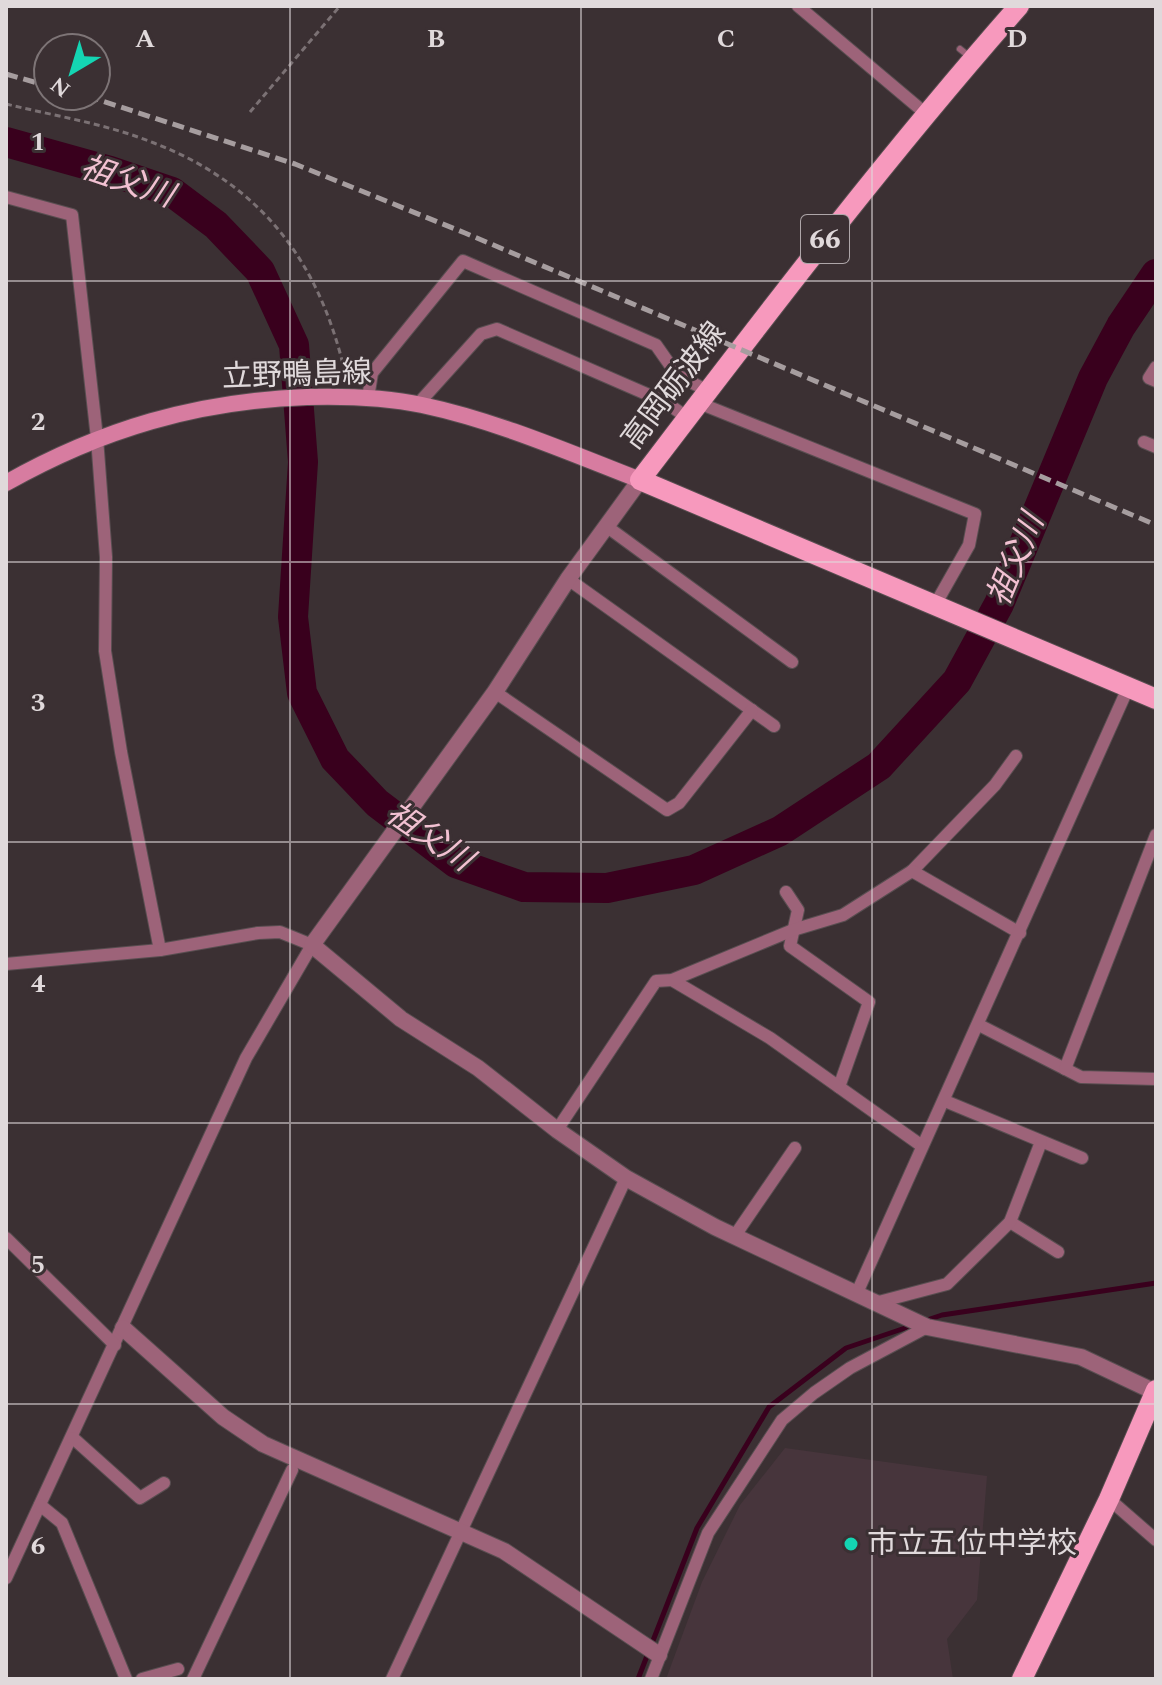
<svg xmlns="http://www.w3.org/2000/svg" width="1162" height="1685" font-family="Spectral,'Noto Sans JP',serif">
  <rect width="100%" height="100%" fill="#3b3033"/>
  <polygon fill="#47353c" points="785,1448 987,1476 977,1600 947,1639 953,1679 666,1679 702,1582 740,1505"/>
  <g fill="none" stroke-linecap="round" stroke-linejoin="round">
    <g stroke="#39001d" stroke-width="5">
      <polyline points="924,1321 942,1315 1156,1283"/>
      <polyline points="638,1679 697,1528 769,1407 846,1348 911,1326"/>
    </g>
    <polyline stroke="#39001d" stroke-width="30" points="6,142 110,171 172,192 216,225 260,271 294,345 303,462 293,617 302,693 335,759 377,803 456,863 524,887 607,888 694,870 780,831 879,766 957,681 999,604 1093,378 1121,326 1156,274"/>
    <g stroke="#594e51" stroke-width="8">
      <polyline id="service" points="960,49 970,57"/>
    </g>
    <g stroke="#594e51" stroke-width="14">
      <g id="minor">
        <polyline points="798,6 925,113"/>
        <polyline points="6,197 72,215 97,438 106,557 105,651 121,752 160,950"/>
        <polyline points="1156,367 1149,378 1156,381"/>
        <polyline points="368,398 372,373 463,261 656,345 677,375 708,391"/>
        <polyline points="699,403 975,514 969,545 935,605"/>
        <polyline points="418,404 481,334 497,329 665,402 688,418"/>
        <polyline points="1144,442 1156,447"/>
        <polyline points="606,526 792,662"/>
        <polyline points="568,579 774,726"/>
        <polyline points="495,692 667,810 679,803 752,710"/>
        <polyline points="912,871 995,785 1016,756"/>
        <polyline points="786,892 798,910 790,946 869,1002 839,1087"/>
        <polyline points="6,964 160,950 258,933 280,932 312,945 246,1058 6,1578"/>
        <polyline points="672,980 770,1038 922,1146"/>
        <polyline points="979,1025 1081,1077 1156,1079"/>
        <polyline points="1065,1069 1156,835"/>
        <polyline points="945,1101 1082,1158"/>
        <polyline points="557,1130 656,981 672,980 793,930 843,915 912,871 1020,933"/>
        <polyline points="1010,1222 1058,1252"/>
        <polyline points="734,1237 795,1148"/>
        <polyline points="6,1238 115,1345"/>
        <polyline points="856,1295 1128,688"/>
        <polyline points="875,1303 947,1284 1010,1222 1041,1142"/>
        <polyline points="73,1438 140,1498 164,1483"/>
        <polyline points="1109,1499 1156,1540"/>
        <polyline points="40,1505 62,1523 126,1679"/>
        <polyline points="142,1679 178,1669"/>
        <polyline points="193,1679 292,1470"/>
        <polyline points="392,1679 626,1178"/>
        <polyline points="651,1679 708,1533 782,1420 814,1393 850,1368 927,1327"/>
      </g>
    </g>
    <g stroke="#594e51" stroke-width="18">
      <g id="tertiary">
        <polyline points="640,480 568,579 495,692 312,945 401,1019 478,1068 557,1130 626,1178 715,1227 927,1327 1081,1357 1155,1392"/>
        <polyline points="123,1328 223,1417 263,1444 504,1551 659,1655"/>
      </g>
    </g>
    <g stroke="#594e51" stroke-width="18">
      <path id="secondary" d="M6,483C102,429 197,401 307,397C345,396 384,397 422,405C497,421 568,452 640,480"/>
    </g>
    <g stroke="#594e51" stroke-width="22">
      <g id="primary">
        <path d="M1019,6C885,158 763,319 640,480L1156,699"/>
        <polyline points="1022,1679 1109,1499 1156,1390"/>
      </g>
    </g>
    <g stroke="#7b7174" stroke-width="3" stroke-dasharray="6 4" stroke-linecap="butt">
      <path d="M6,104C55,116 107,124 154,143C265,186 323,267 347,382"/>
      <polyline points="250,112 340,6"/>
    </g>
    <use href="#service" stroke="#9d6379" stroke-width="6"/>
    <use href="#minor" stroke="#9d6379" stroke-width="12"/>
    <use href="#tertiary" stroke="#9d6379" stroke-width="16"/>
    <use href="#secondary" stroke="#d77ca0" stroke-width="16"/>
    <use href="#primary" stroke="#f799bd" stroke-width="20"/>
    <g stroke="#a69d9f" stroke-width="5" stroke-dasharray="12 6" stroke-linecap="butt">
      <polyline points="6,74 48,86"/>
      <polyline points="87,96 295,164 465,233 1156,525"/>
    </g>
  </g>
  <path fill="none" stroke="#e0d9db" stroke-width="2" stroke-opacity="0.55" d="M290,6V1679M581,6V1679M872,6V1679M6,281H1156M6,562H1156M6,842H1156M6,1123H1156M6,1404H1156"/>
  <circle fill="#14d5b3" stroke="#3b3033" stroke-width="3" cx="851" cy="1544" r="8"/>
  <g text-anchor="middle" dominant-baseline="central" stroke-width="6" stroke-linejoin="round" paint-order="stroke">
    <rect fill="#3b3033" stroke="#aea6a9" stroke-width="2" x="801" y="215" width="48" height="48" rx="6"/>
    <g font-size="28" font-weight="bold" fill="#e0d9db">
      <text x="825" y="239">66</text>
    </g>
    <g font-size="30" fill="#e0d9db" stroke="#3b3033">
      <text transform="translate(297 375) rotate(-2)">立野鴨島線</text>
      <text transform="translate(674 386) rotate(-53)">高岡砺波線</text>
    </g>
    <g font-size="30" fill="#e0d9db" stroke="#3b3033" text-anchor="start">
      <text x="867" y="1544">市立五位中学校</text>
    </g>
    <g font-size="32" font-style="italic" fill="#f2c1d2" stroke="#3b3033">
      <text transform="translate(127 182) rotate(19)">祖父川</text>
      <text transform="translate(1016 560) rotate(-67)">祖父川</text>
      <text transform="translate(429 837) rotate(34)">祖父川</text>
    </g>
  </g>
  <g font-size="26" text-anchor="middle" font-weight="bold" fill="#e0d9db" stroke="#3b3033" stroke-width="6" stroke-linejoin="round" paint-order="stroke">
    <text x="145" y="47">A</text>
    <text x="436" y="47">B</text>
    <text x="726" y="47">C</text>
    <text x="1017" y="47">D</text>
    <text x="38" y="150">1</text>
    <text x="38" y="430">2</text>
    <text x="38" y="711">3</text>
    <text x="38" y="992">4</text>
    <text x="38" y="1273">5</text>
    <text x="38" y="1554">6</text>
  </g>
  <rect width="1162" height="1685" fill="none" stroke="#e0d9db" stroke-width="16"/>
  <g transform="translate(72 72) rotate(218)"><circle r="38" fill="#3b3033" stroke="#7d7476" stroke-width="2"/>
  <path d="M0-6L14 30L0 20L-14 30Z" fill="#14d5b3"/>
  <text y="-12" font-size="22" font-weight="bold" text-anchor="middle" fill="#e0d9db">N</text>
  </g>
</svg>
